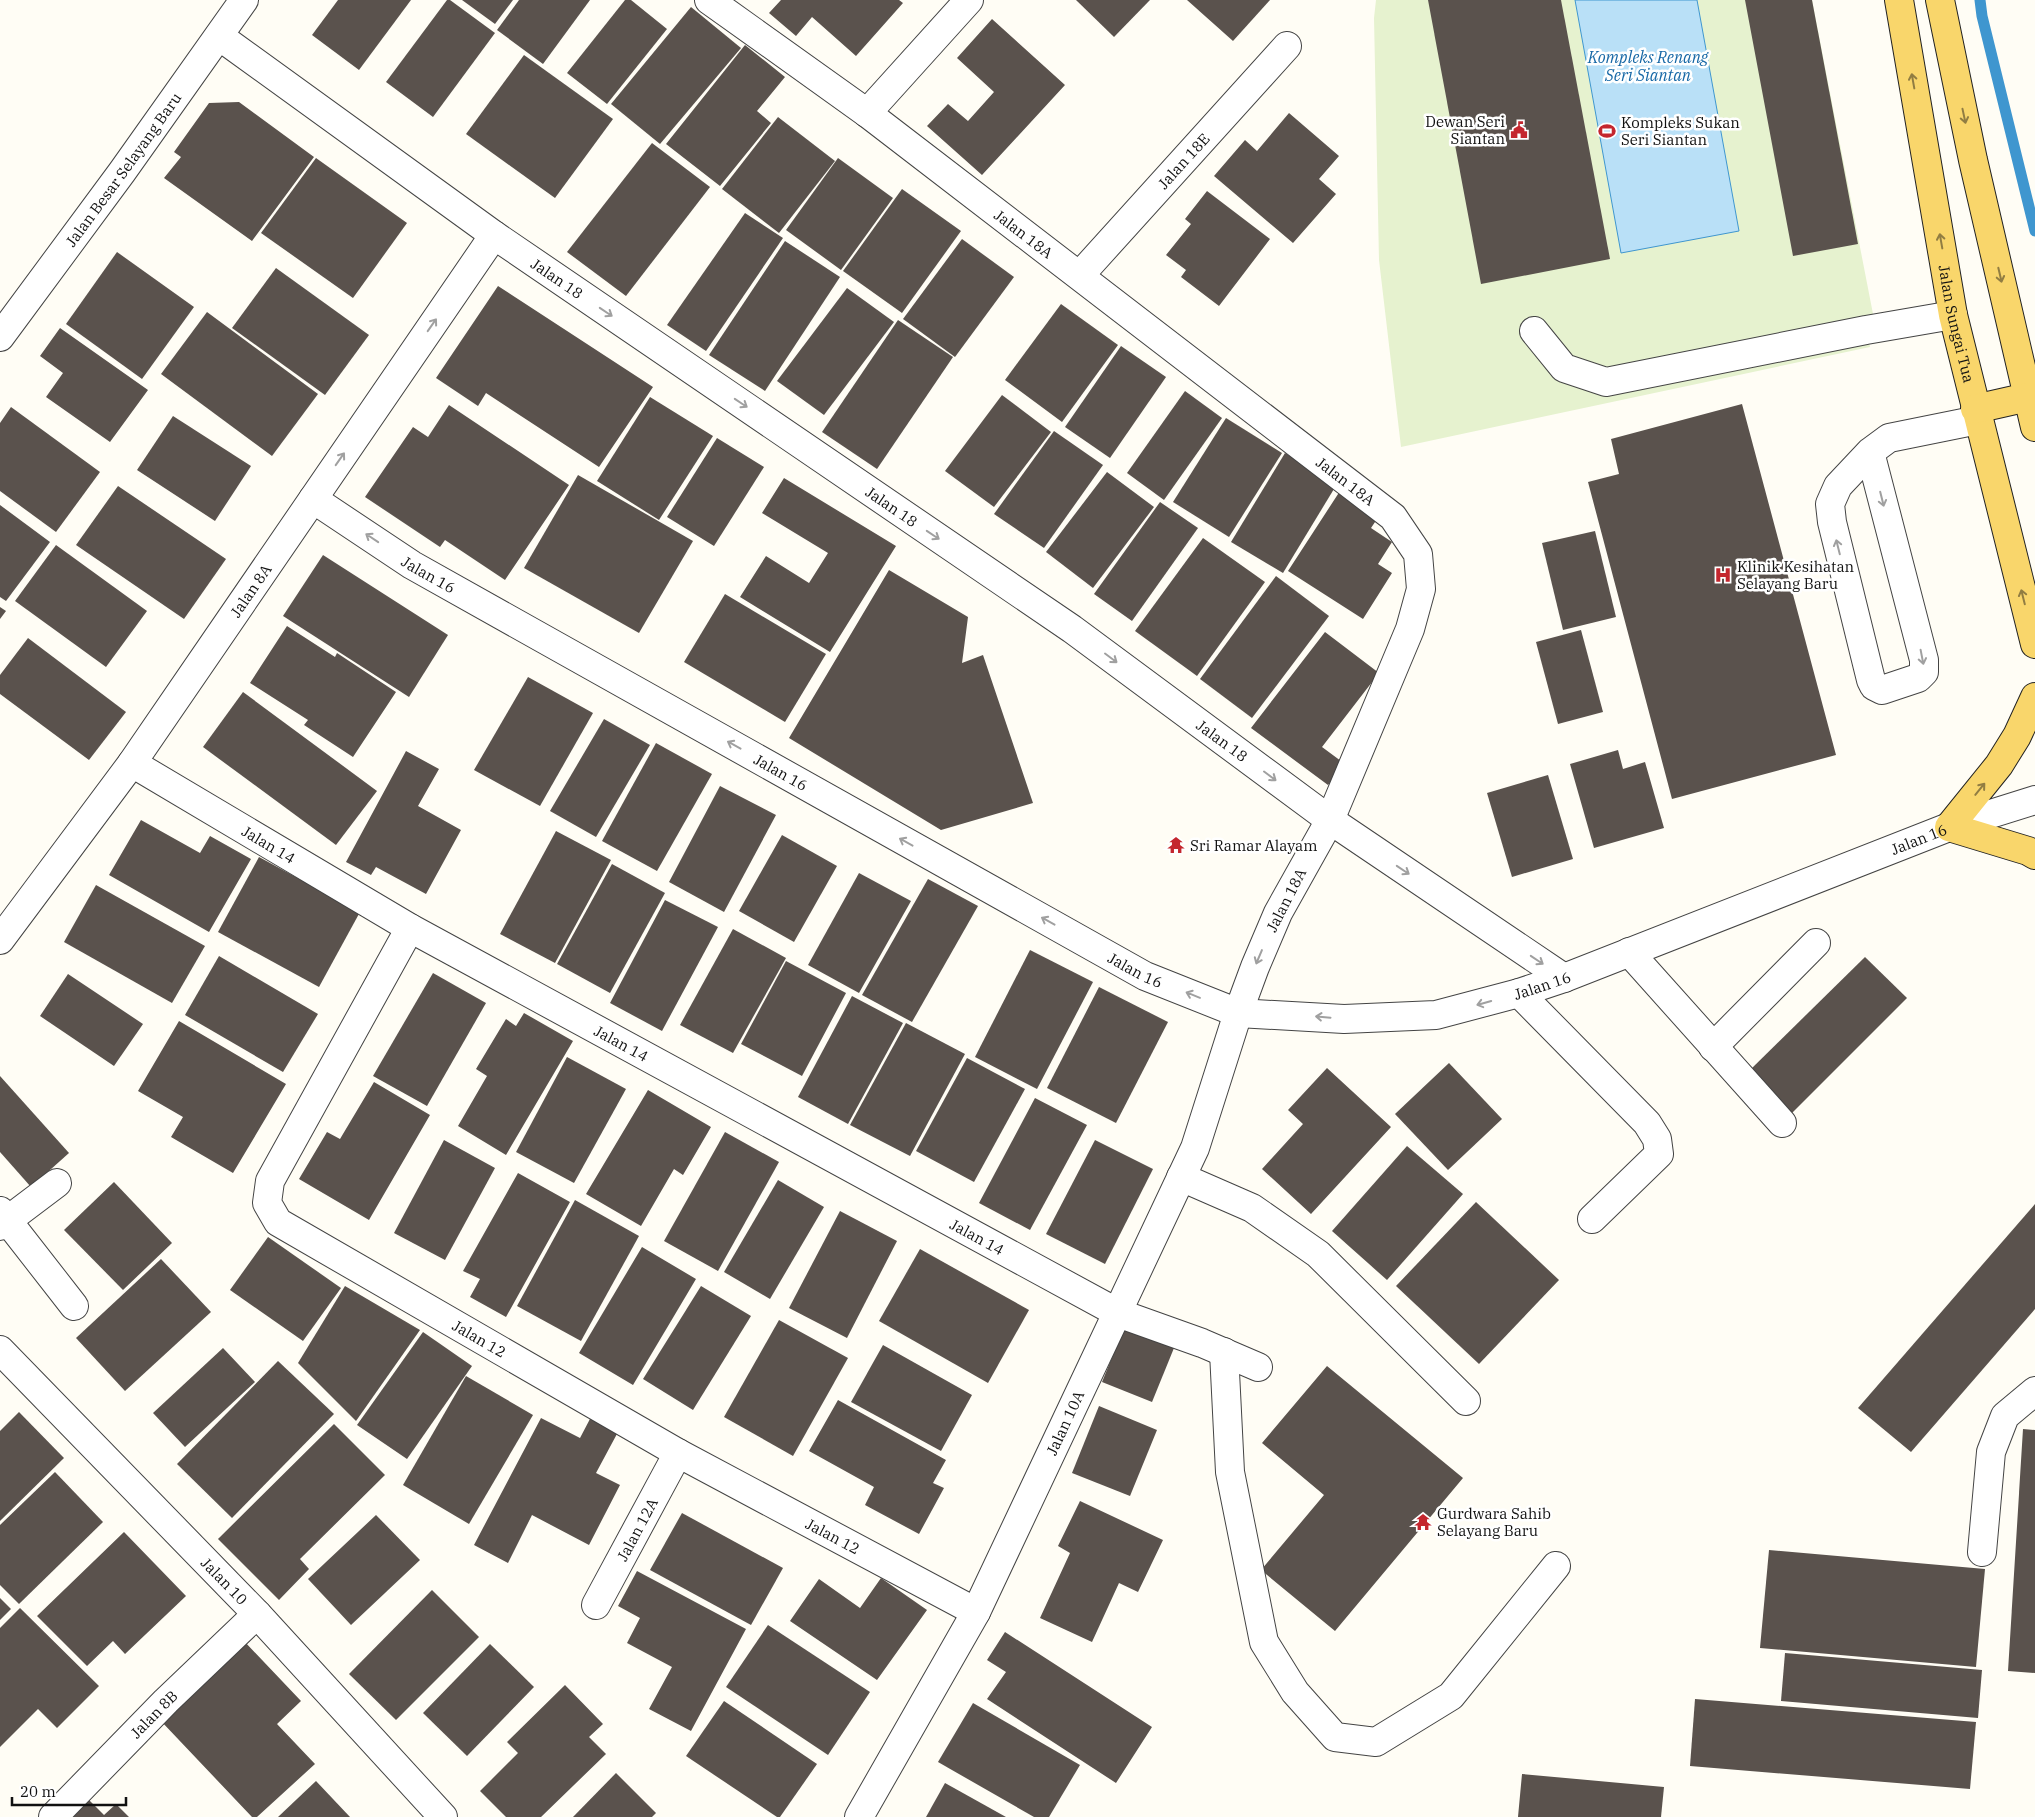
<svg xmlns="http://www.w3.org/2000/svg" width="2035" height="1817" font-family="'IBM Plex Serif',serif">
  <rect width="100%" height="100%" fill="#fffdf5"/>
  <polygon fill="#e6f2cf" points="1376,0 1812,0 1873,314 1864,317 1870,347 1401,447 1379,260 1374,18"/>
  <polygon fill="#b9e0f7" stroke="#3f96cf" points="1575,0 1697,0 1739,231 1621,253"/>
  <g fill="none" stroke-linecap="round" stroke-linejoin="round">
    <polyline stroke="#3f96cf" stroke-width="11" points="1980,0 1982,16 2035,231"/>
  </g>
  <g fill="#5a524d">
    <polygon points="338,0 411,0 359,70 312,35"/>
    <polygon points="447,0 450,0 495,33 433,117 386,82"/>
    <polygon points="462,0 513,0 495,24"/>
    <polygon points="519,0 590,0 543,64 497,30"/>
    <polygon points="625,0 631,0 667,29 607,104 567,73"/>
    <polygon points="781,0 899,0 903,3 856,56 812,17 796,36 769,13"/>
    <polygon points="1076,0 1150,0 1114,37"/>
    <polygon points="1187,0 1270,0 1233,41"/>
    <polygon points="1428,0 1561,0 1610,259 1481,284"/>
    <polygon points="1745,0 1812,0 1858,244 1793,256"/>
    <polygon points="691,7 741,48 660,144 611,104"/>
    <polygon points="992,19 1065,85 982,175 927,126 948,104 968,121 994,92 957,58"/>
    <polygon points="745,45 785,77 757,111 771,123 720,186 666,144"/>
    <polygon points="524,55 613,119 555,198 466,134"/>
    <polygon points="239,102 314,157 252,241 164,178 181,157 174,152 209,103"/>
    <polygon points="1289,113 1339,156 1319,179 1336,194 1293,243 1214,176 1245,140 1257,151"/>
    <polygon points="778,117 835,161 779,233 722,189"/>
    <polygon points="652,143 710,187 626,296 567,252"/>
    <polygon points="316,158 407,223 353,298 261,233"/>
    <polygon points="838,158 893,198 841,270 786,230"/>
    <polygon points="902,189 961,231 902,313 843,271"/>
    <polygon points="1207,191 1270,239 1219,306 1181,277 1186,270 1166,255 1191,224 1185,219"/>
    <polygon points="745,213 783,238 706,351 667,325"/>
    <polygon points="962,239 1014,277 955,357 903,319"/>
    <polygon points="785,241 840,277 765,391 709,355"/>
    <polygon points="117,252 194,307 142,379 66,324"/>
    <polygon points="276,268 369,335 325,395 232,328"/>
    <polygon points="498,286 653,387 599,467 486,393 478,406 436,378"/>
    <polygon points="847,288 894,322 824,415 777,381"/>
    <polygon points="1061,304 1118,345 1062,422 1005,380"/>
    <polygon points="207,312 318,394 272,456 161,374"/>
    <polygon points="898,320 953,357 877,469 822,432"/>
    <polygon points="60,328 148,390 110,442 46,397 63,373 40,356"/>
    <polygon points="1121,346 1166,377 1110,458 1065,427"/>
    <polygon points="1185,391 1222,418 1164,500 1127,473"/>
    <polygon points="1002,395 1051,432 994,507 945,471"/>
    <polygon points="650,397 713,436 659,520 597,481"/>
    <polygon points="1742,404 1836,755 1672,799 1588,482 1619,474 1611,439"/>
    <polygon points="449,405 569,485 505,580 445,540 440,547 365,497 413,427 428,437"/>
    <polygon points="11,407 100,472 56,532 0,491 0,423"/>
    <polygon points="173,416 251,466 215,521 137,470"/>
    <polygon points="1226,418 1282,453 1229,537 1173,502"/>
    <polygon points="1054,431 1103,465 1044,548 994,514"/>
    <polygon points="717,438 764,467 714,546 667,517"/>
    <polygon points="1285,453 1337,484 1283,573 1231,542"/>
    <polygon points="1107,472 1154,507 1093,588 1046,552"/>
    <polygon points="578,475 693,541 639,633 524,568"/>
    <polygon points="784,478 896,546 830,652 740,597 766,556 809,583 828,553 762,513"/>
    <polygon points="118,486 226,559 184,619 76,545"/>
    <polygon points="1340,491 1379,516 1371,528 1392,542 1378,564 1392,573 1363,619 1288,571"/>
    <polygon points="1160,502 1198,528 1132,621 1094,594"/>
    <polygon points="0,505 50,542 6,601 0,597"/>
    <polygon points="1595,531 1616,617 1563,630 1542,543"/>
    <polygon points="1203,538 1265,582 1197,676 1135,631"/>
    <polygon points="56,545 147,611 106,667 15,601"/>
    <polygon points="323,555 448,635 409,697 283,616"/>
    <polygon points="889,570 968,617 962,663 983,655 1033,803 941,830 789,738"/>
    <polygon points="1276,576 1329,616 1252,718 1200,679"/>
    <polygon points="725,594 826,654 785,722 684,662"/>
    <polygon points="0,607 6,611 0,619"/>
    <polygon points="287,626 335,657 337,653 396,692 353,757 304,725 308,720 250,683"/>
    <polygon points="1581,630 1603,712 1558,724 1536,642"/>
    <polygon points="1325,632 1379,673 1322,747 1345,764 1328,785 1251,728"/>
    <polygon points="28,638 126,712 89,760 0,694 0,675"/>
    <polygon points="528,677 593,713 540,806 474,770"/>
    <polygon points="243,692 377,791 336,845 203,747"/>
    <polygon points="604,719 650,745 596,837 550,811"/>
    <polygon points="656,743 712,774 657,871 602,841"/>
    <polygon points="1618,750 1623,769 1645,762 1664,828 1594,848 1570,764"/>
    <polygon points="406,751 439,769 418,806 461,830 426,894 376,867 371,875 346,862"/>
    <polygon points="1548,775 1573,859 1512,877 1487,793"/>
    <polygon points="720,786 776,815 724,912 669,882"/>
    <polygon points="141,820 200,853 210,836 251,859 209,932 109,875"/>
    <polygon points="556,831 611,860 555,963 500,934"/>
    <polygon points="782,835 837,866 794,942 739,911"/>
    <polygon points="259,857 360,912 319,987 218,932"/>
    <polygon points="612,864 665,893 610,993 557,964"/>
    <polygon points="859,873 911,901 859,993 808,965"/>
    <polygon points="928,879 978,906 912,1022 862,995"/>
    <polygon points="96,885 205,946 172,1003 64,942"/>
    <polygon points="665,900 718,927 662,1031 610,1003"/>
    <polygon points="733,929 786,958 733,1053 680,1025"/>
    <polygon points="1030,950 1093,982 1037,1089 975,1057"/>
    <polygon points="219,956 318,1014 283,1072 185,1015"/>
    <polygon points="1865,957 1907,998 1792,1113 1750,1070"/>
    <polygon points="786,961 846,993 802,1076 741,1044"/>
    <polygon points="433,973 486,1003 427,1106 373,1076"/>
    <polygon points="68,974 143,1024 114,1066 40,1016"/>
    <polygon points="1099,987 1168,1022 1116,1123 1047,1088"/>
    <polygon points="852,996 903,1023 848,1124 798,1097"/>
    <polygon points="524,1013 573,1041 506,1155 458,1126 487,1076 476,1069 506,1019 516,1026"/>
    <polygon points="179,1021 286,1084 233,1173 171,1137 183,1117 138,1091"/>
    <polygon points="906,1023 965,1054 910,1156 850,1125"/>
    <polygon points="567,1057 626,1089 574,1183 516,1152"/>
    <polygon points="967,1058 1025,1089 974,1182 916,1151"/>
    <polygon points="1449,1063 1502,1119 1448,1170 1395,1114"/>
    <polygon points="1327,1068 1391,1127 1311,1214 1262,1169 1303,1124 1288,1110"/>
    <polygon points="0,1076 69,1153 31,1187 0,1152"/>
    <polygon points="374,1082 430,1115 369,1220 299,1179 327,1132 340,1139"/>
    <polygon points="648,1090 711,1127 683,1175 674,1169 641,1226 586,1194"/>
    <polygon points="1035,1098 1087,1125 1030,1230 979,1203"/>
    <polygon points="725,1132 779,1162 718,1271 664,1241"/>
    <polygon points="444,1140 495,1168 445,1260 394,1233"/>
    <polygon points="1095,1140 1153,1169 1105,1264 1046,1234"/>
    <polygon points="1407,1146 1463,1194 1387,1280 1332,1231"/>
    <polygon points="518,1173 570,1202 506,1317 470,1297 480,1279 463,1271"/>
    <polygon points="778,1180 824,1207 770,1299 724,1272"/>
    <polygon points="114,1182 172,1243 123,1290 64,1230"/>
    <polygon points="575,1200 639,1236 581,1341 517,1306"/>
    <polygon points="1476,1202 1559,1280 1479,1364 1396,1286"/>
    <polygon points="2035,1204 2035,1309 1911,1452 1858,1408"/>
    <polygon points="840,1211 897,1241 847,1338 789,1308"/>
    <polygon points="268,1237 341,1288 303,1341 230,1290"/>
    <polygon points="642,1247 696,1279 633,1385 579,1353"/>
    <polygon points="920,1249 1029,1310 988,1383 879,1321"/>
    <polygon points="161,1259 211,1312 125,1391 76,1338"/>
    <polygon points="345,1286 420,1330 356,1421 298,1363"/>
    <polygon points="701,1286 751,1316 693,1410 643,1379"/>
    <polygon points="779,1320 848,1358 793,1456 724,1417"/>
    <polygon points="1124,1328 1174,1348 1152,1402 1102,1382"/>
    <polygon points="423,1332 472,1366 407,1459 357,1425"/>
    <polygon points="883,1345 972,1395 941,1451 851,1402"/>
    <polygon points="223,1348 255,1382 185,1447 153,1413"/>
    <polygon points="278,1361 334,1414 232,1518 177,1464"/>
    <polygon points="1327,1366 1463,1478 1335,1631 1261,1570 1324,1495 1262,1443"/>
    <polygon points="466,1376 533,1415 469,1524 403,1485"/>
    <polygon points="838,1400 946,1460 933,1483 944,1488 919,1534 865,1505 874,1487 809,1451"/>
    <polygon points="1099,1406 1157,1430 1130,1496 1072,1473"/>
    <polygon points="19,1412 64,1458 0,1521 0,1431"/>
    <polygon points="591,1417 618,1432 596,1473 620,1485 589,1545 532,1515 508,1563 474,1545 541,1418 580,1438"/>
    <polygon points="334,1424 385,1475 300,1559 309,1569 279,1600 218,1539"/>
    <polygon points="2023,1429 2035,1430 2035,1673 2008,1671"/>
    <polygon points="55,1472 103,1522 19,1604 0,1585 0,1525"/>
    <polygon points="1080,1501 1163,1540 1138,1592 1119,1583 1092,1642 1040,1618 1070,1553 1058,1546"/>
    <polygon points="682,1513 783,1568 751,1625 650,1570"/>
    <polygon points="376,1515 420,1560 351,1625 308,1579"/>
    <polygon points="124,1532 186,1596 125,1654 113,1641 87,1666 37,1616"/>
    <polygon points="1769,1550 1985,1569 1976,1667 1760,1648"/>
    <polygon points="637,1571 746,1629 691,1731 649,1709 672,1667 627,1643 640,1618 618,1606"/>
    <polygon points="881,1578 927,1610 877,1680 790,1621 819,1579 860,1608"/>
    <polygon points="432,1590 479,1637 396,1720 349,1674"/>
    <polygon points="0,1598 11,1609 0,1620"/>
    <polygon points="20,1608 99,1686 57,1728 38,1709 0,1747 0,1628"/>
    <polygon points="768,1625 870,1692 828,1755 726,1687"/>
    <polygon points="1005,1632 1152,1727 1116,1783 987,1699 1006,1672 987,1660"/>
    <polygon points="244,1641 301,1701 277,1724 315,1764 257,1817 252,1817 160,1720"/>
    <polygon points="490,1644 534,1687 467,1756 423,1713"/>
    <polygon points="1785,1653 1982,1670 1978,1718 1781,1701"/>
    <polygon points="565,1685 603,1724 589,1737 606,1754 541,1817 506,1817 480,1791 518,1753 507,1742"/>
    <polygon points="1695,1699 1976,1722 1970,1789 1690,1766"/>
    <polygon points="724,1701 817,1764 780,1817 777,1817 686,1756"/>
    <polygon points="973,1703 1080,1765 1049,1817 1034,1817 938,1762"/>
    <polygon points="616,1773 656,1813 652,1817 573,1817"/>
    <polygon points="1522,1774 1664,1787 1661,1817 1518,1817"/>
    <polygon points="316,1781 350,1817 278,1817"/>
    <polygon points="945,1783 1006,1817 926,1817"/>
    <polygon points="88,1799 104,1815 116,1804 129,1817 68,1817"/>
  </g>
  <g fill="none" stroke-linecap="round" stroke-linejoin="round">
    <g stroke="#444" stroke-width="30">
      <g id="minor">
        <path id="s1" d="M709,0L867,113L1393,517L1418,554L1421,589L1410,629L1330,820L1278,913L1255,967L1238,1013L1195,1148L976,1612L859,1817"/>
        <path id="s2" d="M219,36L494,235L1072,629L1330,820L1564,978"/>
        <polyline points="867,113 969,0"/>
        <path id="s3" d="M1080,275L1287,46"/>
        <polyline points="1534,331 1564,368 1606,382 1866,330 1953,315"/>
        <path id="s4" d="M0,337L122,172L244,0"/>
        <polyline points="1870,452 1924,660 1924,672 1918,678 1882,690 1874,686 1871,680 1832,522 1830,504 1838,486 1870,452 1889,438 1978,420"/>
        <path id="s5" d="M313,499L412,565L1145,976L1238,1013L1344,1019L1436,1015L1519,993L1564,978L1949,827L2035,800"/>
        <path id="s6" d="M132,763L410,928L1118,1313L1202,1343L1258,1367"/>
        <path id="s7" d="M410,928L270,1181L267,1203L278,1222L678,1453L976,1612"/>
        <path id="s8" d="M0,940L132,763L494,235"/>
        <polyline points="1629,952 1782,1123"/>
        <polyline points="1519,993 1647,1123 1657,1139 1659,1154 1592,1219"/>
        <polyline points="1713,1047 1816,943"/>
        <polyline points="1181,1177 1252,1208 1318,1254 1466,1401"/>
        <polyline points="0,1211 74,1306"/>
        <polyline points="0,1226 57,1183"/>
        <path id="s9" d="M0,1350L257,1614L443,1817"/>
        <polyline points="1224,1352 1230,1472 1264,1642 1295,1692 1335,1737 1376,1742 1451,1696 1556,1566"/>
        <polyline points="1982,1552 1991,1452 2005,1416 2035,1391"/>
        <path id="s10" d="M596,1605L678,1453"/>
        <path id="s11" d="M53,1817L166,1701L257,1614"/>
      </g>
    </g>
    <g stroke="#222" stroke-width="30">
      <g id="major">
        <path id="s12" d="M1899,0L1953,315L2035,644"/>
        <polyline points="1940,0 1973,160 2035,427"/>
        <polyline points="1975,409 2028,397"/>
        <polyline points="2035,697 2017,736 1999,765 1949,827 2028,851 2035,855"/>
      </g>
    </g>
    <use href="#minor" stroke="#fff" stroke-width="28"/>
    <use href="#major" stroke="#f9d66b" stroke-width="28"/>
  </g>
  <defs><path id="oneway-shaft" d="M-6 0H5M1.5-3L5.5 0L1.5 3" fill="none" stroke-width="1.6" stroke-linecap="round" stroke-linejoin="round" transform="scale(1.25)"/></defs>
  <g stroke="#917d42">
    <use href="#oneway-shaft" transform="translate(1913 81) rotate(-100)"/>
    <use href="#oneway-shaft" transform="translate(1964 116) rotate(78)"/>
    <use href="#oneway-shaft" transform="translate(1941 241) rotate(-100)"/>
    <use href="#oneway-shaft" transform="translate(2000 275) rotate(77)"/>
    <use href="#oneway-shaft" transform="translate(2023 597) rotate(-104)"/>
    <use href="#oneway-shaft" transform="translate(1980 789) rotate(-51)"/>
  </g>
  <g stroke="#a0a0a0">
    <use href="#oneway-shaft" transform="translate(606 312) rotate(34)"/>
    <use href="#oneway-shaft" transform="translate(432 325) rotate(-55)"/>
    <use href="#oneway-shaft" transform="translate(741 403) rotate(34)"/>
    <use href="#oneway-shaft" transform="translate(340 459) rotate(-55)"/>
    <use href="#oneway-shaft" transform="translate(1882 499) rotate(76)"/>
    <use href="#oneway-shaft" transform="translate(933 535) rotate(34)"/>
    <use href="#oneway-shaft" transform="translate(372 538) rotate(-146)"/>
    <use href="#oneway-shaft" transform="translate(1838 547) rotate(-104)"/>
    <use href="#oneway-shaft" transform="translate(1922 657) rotate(79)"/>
    <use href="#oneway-shaft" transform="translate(1111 658) rotate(37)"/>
    <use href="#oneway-shaft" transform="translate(734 745) rotate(-151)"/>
    <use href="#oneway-shaft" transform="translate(1270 776) rotate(37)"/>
    <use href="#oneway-shaft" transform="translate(906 842) rotate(-151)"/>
    <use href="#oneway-shaft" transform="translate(1403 870) rotate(34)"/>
    <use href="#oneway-shaft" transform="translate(1048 921) rotate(-151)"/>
    <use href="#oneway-shaft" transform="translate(1259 957) rotate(113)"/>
    <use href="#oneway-shaft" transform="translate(1537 960) rotate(34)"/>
    <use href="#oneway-shaft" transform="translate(1193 995) rotate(-158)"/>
    <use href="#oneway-shaft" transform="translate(1484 1003) rotate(164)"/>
    <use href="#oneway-shaft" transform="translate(1323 1017) rotate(-175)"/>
  </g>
  <defs>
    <g id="civic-bare" transform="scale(1.35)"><path d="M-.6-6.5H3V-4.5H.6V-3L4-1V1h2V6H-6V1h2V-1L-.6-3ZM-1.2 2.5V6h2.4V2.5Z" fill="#c4262e" stroke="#fff" stroke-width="2.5" paint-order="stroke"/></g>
    <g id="stadium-bare" transform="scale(1.35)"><path d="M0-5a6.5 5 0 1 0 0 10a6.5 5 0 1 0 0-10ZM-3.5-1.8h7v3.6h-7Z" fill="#c4262e" stroke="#fff" stroke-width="2.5" paint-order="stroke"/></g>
    <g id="hospital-bare" transform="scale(1.35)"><path d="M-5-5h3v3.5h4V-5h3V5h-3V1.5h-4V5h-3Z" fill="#c4262e" stroke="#fff" stroke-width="2.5" paint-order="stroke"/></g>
    <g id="temple-bare" transform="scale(1.35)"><path d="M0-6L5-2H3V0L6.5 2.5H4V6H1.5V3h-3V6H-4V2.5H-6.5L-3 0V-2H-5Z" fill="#c4262e" stroke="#fff" stroke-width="2.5" paint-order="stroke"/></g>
  </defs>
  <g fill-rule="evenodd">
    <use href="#civic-bare" x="1519" y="130"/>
    <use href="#stadium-bare" x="1607" y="131"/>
    <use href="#hospital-bare" x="1723" y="575"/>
    <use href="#temple-bare" x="1176" y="845"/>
    <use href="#temple-bare" x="1423" y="1522"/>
  </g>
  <g text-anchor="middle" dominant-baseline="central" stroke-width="5" stroke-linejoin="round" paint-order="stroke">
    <g font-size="15" fill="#111" stroke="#fff" text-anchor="start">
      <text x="1505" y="121" text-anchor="end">Dewan Seri<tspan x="1505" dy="17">Siantan</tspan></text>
      <text x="1621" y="122">Kompleks Sukan<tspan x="1621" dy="17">Seri Siantan</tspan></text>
      <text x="1737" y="566">Klinik Kesihatan<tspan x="1737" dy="17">Selayang Baru</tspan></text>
      <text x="1190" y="845">Sri Ramar Alayam</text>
      <text x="1437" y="1513">Gurdwara Sahib<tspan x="1437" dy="17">Selayang Baru</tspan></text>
    </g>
    <g font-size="15" fill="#111" stroke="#fff">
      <text stroke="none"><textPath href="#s3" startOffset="154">Jalan 18E</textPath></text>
      <text stroke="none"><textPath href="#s4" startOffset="208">Jalan Besar Selayang Baru</textPath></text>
      <text stroke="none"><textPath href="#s1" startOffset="392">Jalan 18A</textPath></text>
      <text stroke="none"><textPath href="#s2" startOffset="416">Jalan 18</textPath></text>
      <text stroke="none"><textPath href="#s12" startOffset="329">Jalan Sungai Tua</textPath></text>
      <text stroke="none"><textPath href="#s1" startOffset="798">Jalan 18A</textPath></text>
      <text stroke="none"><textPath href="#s2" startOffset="821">Jalan 18</textPath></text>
      <text stroke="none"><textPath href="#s5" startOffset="138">Jalan 16</textPath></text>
      <text stroke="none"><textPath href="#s8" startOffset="430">Jalan 8A</textPath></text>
      <text stroke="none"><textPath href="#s2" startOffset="1226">Jalan 18</textPath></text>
      <text stroke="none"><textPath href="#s5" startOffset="542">Jalan 16</textPath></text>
      <text stroke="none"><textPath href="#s5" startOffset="1772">Jalan 16</textPath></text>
      <text stroke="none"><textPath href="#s6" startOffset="159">Jalan 14</textPath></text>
      <text transform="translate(1286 900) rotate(-63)">Jalan 18A</text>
      <text stroke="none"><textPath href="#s5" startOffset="948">Jalan 16</textPath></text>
      <text stroke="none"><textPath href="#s5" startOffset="1368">Jalan 16</textPath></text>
      <text stroke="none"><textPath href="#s6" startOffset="564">Jalan 14</textPath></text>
      <text stroke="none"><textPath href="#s6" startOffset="969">Jalan 14</textPath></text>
      <text stroke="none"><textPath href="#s7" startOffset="566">Jalan 12</textPath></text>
      <text transform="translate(1065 1423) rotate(-65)">Jalan 10A</text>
      <text stroke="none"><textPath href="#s10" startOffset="86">Jalan 12A</textPath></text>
      <text stroke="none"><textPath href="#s7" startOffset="971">Jalan 12</textPath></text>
      <text stroke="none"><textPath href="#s9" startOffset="322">Jalan 10</textPath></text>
      <text stroke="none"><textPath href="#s11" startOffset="144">Jalan 8B</textPath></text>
    </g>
    <g font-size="16" font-style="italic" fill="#1768a6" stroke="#fff">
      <text x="1648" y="57">Kompleks Renang<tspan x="1648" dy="18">Seri Siantan</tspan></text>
    </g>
  </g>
  <path d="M12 1797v8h114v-8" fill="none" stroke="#111111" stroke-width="2.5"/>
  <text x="20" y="1797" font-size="15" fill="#111111" stroke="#ffffff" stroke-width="4" paint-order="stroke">20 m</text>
</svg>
